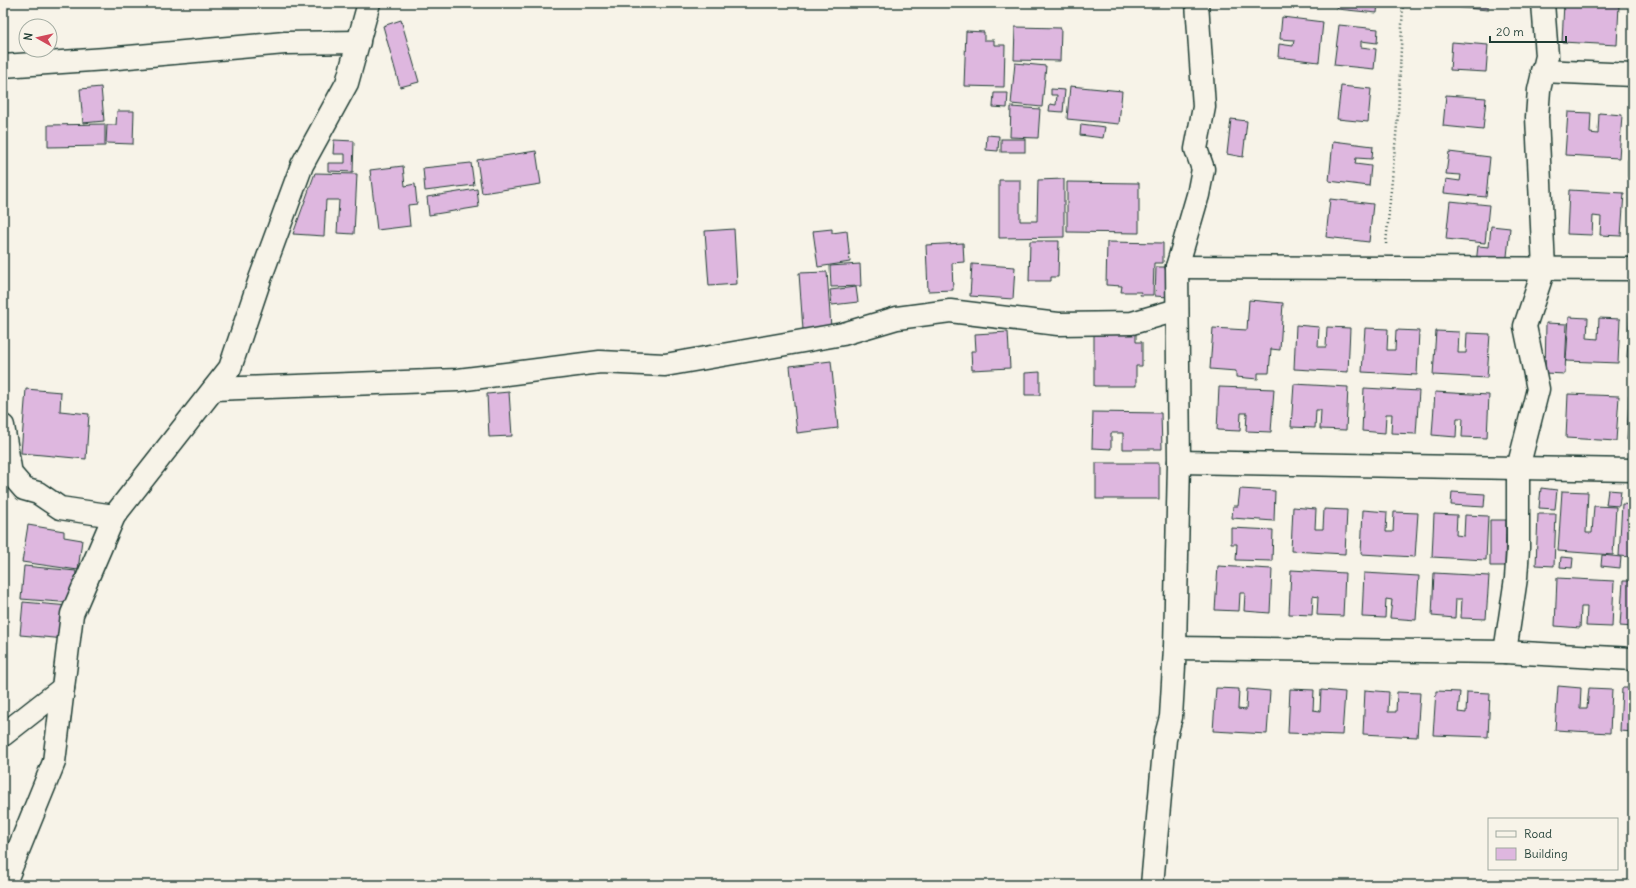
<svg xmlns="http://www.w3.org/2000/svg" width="1636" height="888" font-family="Delius,sans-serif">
  <rect width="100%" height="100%" fill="#f7f3e8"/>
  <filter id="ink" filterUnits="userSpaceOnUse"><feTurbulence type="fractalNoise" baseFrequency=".025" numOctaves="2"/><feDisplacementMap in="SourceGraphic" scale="8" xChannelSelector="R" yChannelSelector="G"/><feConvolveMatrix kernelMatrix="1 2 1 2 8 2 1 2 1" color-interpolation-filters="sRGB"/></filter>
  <g filter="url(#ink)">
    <g fill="#deb7df" stroke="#1f3d34">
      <polygon points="1338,3 1378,3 1377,13 1337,9"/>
      <polygon points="1454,3 1488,3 1488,10 1453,7"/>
      <polygon points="1564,3 1619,5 1617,45 1562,42"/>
      <polygon points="1282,17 1323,22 1319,62 1278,57 1279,44 1293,46 1294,40 1280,39"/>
      <polygon points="401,20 419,82 400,87 383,26"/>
      <polygon points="1339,25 1378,29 1377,43 1361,41 1361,47 1376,49 1374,69 1334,65"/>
      <polygon points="1015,27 1061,28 1060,61 1014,60"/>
      <polygon points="966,31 984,32 984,40 994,40 994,45 1005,45 1004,87 964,86"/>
      <polygon points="1452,42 1488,45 1486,72 1450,70"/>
      <polygon points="1015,63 1046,66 1042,107 1011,104"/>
      <polygon points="1070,86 1122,91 1119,124 1067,119"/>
      <polygon points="1341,86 1371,89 1368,122 1337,119"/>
      <polygon points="101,87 104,121 83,123 80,89"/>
      <polygon points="1051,89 1065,90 1063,112 1049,111 1050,104 1056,105 1057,95 1051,95"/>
      <polygon points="994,93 1008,93 1007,108 993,107"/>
      <polygon points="1446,95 1486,98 1483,130 1443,126"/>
      <polygon points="1011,107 1040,109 1038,138 1010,137"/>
      <polygon points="117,111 134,111 133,144 106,143 107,125 116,125"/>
      <polygon points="1568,112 1591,113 1590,133 1598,134 1599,113 1622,115 1619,158 1565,155"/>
      <polygon points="1231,119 1247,121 1243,157 1227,154"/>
      <polygon points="105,124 105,146 48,147 48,125"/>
      <polygon points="1081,124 1105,127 1103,138 1080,135"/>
      <polygon points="987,135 999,136 998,151 986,150"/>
      <rect x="1001" y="139" width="24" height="13"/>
      <polygon points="334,140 354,141 353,172 328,171 328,163 345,163 345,154 333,154"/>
      <polygon points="1333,141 1373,146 1372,159 1356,158 1355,164 1371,166 1369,186 1329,181"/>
      <polygon points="536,151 541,184 482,193 477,160"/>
      <polygon points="1449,152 1490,157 1486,197 1444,193 1446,179 1460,181 1461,175 1446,174"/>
      <rect x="1628" y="160" width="5" height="17"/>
      <polygon points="471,163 474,185 425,191 423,168"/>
      <polygon points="403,166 405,186 415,184 417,204 408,205 410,226 377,230 370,170"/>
      <polygon points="315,173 357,174 354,234 337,233 339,200 326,200 324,236 293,234"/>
      <polygon points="1064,179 1064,237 999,238 999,180 1020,180 1020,221 1037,221 1038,180"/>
      <polygon points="1067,182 1139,183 1139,233 1067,232"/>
      <polygon points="477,189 479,207 429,215 427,197"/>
      <polygon points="1569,190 1624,193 1621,236 1600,235 1601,217 1593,216 1592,235 1567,234"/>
      <polygon points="1330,199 1373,204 1369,242 1326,237"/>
      <polygon points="1450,201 1489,205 1485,243 1446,239"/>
      <polygon points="1491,226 1510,228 1506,266 1476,263 1478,246 1489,247"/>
      <polygon points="734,229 737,284 709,286 705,231"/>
      <polygon points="832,229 832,233 847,231 850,262 818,267 813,231"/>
      <polygon points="1030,241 1059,241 1058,277 1051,277 1051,281 1029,281"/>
      <polygon points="1107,242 1163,243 1163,263 1154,263 1153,295 1140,295 1141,292 1121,292 1122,286 1106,285"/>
      <polygon points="963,243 964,262 952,263 953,290 928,291 926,245"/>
      <polygon points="860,264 861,286 831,287 830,266"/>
      <polygon points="972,264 1015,267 1013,299 970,296"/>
      <polygon points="1156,267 1170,267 1169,297 1155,296"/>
      <polygon points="827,272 831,328 803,330 799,273"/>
      <polygon points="856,287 858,302 832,305 830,290"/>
      <polygon points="1249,300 1283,303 1280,350 1271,349 1269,373 1258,373 1258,379 1236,377 1236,371 1210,369 1213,328 1247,330"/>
      <polygon points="1630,314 1633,314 1633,358 1627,357"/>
      <polygon points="1569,317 1588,318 1587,338 1598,339 1599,318 1620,319 1618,363 1566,361"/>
      <polygon points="1546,323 1567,324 1565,374 1545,373"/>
      <polygon points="1296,325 1319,327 1318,347 1326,347 1327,327 1350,328 1348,372 1294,369"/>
      <polygon points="1094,327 1136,327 1136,342 1142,342 1142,366 1136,366 1136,386 1094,386"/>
      <polygon points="1365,328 1388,329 1387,350 1395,350 1396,330 1419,331 1417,375 1362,372"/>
      <polygon points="1436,331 1459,332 1458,353 1466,353 1467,333 1490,334 1487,378 1433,375"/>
      <polygon points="1008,332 1010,368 972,370 971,351 976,351 975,334"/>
      <polygon points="831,361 838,428 797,433 790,366"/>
      <polygon points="1040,372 1040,395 1025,395 1025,373"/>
      <polygon points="1294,384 1348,387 1346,430 1320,429 1321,410 1316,410 1315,428 1291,427"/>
      <polygon points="1219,387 1274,389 1271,432 1246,431 1247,413 1241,413 1240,431 1217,430"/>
      <polygon points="1364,388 1419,391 1416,434 1391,433 1392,414 1386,414 1385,433 1362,431"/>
      <polygon points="26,389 61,392 60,411 89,414 86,459 21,453"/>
      <polygon points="509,392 512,436 489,437 487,394"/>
      <polygon points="1435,392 1489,395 1487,438 1462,437 1463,418 1457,418 1456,437 1432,435"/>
      <polygon points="1568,394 1619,396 1616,441 1566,438"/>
      <polygon points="1629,395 1633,395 1633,440 1627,440"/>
      <polygon points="1093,412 1161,413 1162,449 1123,449 1123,433 1111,433 1111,449 1092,448"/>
      <rect x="1096" y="463" width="63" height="36"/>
      <polygon points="1541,488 1557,490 1555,509 1539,508"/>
      <polygon points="1240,489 1275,491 1274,521 1232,518 1233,506 1238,506"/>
      <polygon points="1608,490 1621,491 1619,506 1606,505"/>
      <polygon points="1562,491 1588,492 1586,533 1592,533 1594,506 1616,507 1613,555 1558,551"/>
      <polygon points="1452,492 1485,494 1484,507 1451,505"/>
      <polygon points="1622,504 1633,505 1633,557 1619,556"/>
      <polygon points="1293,507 1316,509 1315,529 1323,529 1324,509 1347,510 1345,554 1291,551"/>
      <polygon points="1363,510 1387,512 1386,532 1393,532 1394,512 1418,513 1415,557 1361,554"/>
      <polygon points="1434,514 1457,515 1456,535 1464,536 1465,515 1488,516 1486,560 1432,557"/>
      <polygon points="1538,514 1556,514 1554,566 1536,565"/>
      <polygon points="1490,520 1506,520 1505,566 1490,566"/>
      <polygon points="28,525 64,531 64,537 82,540 78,570 22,562"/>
      <polygon points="1231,528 1273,530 1272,561 1236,560 1237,544 1231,544"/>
      <polygon points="1602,555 1621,557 1620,568 1601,566"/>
      <polygon points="1561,557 1573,558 1572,568 1560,567"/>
      <polygon points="24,566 76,571 73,603 21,599"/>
      <polygon points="1218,566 1272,569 1270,613 1244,611 1245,593 1240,593 1239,611 1215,610"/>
      <polygon points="1291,570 1345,573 1343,616 1317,615 1318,597 1313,596 1312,615 1289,614"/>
      <polygon points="1364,573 1419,576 1416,620 1390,618 1392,600 1386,599 1385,618 1362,617"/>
      <polygon points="1434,573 1489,576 1486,619 1461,618 1462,599 1456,599 1455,618 1432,616"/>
      <polygon points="1557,578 1614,581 1612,627 1586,626 1587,607 1581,607 1580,628 1555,626"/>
      <polygon points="1623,581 1633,581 1633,627 1620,626"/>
      <polygon points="23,602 69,606 66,639 20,635"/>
      <polygon points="1558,686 1581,688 1580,708 1587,708 1589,688 1612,689 1610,733 1555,730"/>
      <polygon points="1216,688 1239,689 1238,709 1246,710 1247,689 1270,691 1267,734 1213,731"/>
      <polygon points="1622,688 1633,688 1633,732 1620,731"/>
      <polygon points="1290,689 1314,690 1313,710 1320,711 1321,690 1345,692 1342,735 1288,733"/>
      <polygon points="1365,690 1389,692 1388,712 1396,712 1397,692 1420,693 1417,737 1363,734"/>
      <polygon points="1436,691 1460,692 1458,712 1466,713 1467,692 1490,693 1488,737 1433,735"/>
    </g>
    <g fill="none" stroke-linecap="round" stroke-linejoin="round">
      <g stroke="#1f3d34" stroke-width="25">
        <g id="street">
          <polyline points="3,66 106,59 285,43 359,42"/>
          <polyline points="1542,71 1633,75"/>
          <polyline points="1177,267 1633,269"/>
          <polyline points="214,389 458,380 600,362 665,365 843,334 897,318 950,311 1058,324 1132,323 1177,310"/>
          <polyline points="3,426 11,474 24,489 38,493 60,508 114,516"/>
          <polyline points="1179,462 1633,470"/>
          <polyline points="1175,648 1505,652 1633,659"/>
          <polyline points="1505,652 1516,578 1518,548 1518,468 1538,389 1525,326 1544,269 1537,117 1539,90 1547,56 1543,3"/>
          <polyline points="3,735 63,688"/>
          <polyline points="4,885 54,762 72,614 114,516 230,368 260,279 302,165 347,83 369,3"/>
          <polyline points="1152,885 1165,739 1171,717 1175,648 1179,462 1177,267 1198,195 1203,169 1196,149 1204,107 1197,3"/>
        </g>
      </g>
      <polyline stroke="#1f3d34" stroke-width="2.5" stroke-dasharray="1 3" stroke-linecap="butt" points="1386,244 1398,114 1403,3"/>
      <use href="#street" stroke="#f7f3e8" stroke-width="22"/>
    </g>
  </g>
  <rect width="1636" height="888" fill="none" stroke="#f7f3e8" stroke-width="16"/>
  <rect x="8" y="8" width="1620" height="872" fill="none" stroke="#1f3d34" stroke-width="1.5" filter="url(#ink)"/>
  <rect x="1488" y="818" width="130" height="52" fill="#f7f3e8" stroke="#a1aaa0"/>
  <rect x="1496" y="831" width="20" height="6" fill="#f7f3e8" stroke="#a1aaa0"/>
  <text x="1524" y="838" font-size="12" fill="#1f3d34">Road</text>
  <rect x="1496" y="848" width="20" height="12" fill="#deb7df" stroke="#a1aaa0"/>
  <text x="1524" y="858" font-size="12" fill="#1f3d34">Building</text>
  <g transform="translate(38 38) rotate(278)"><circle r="19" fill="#f7f3e8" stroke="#a1aaa0"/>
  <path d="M0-3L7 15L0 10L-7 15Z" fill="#d1495b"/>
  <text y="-6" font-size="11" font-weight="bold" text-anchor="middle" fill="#1f3d34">N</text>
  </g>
  <path d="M1490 36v6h76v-6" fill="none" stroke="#1f3d34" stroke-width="2"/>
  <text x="1496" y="36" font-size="12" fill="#1f3d34" stroke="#f7f3e8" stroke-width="3" paint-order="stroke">20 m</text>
</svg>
